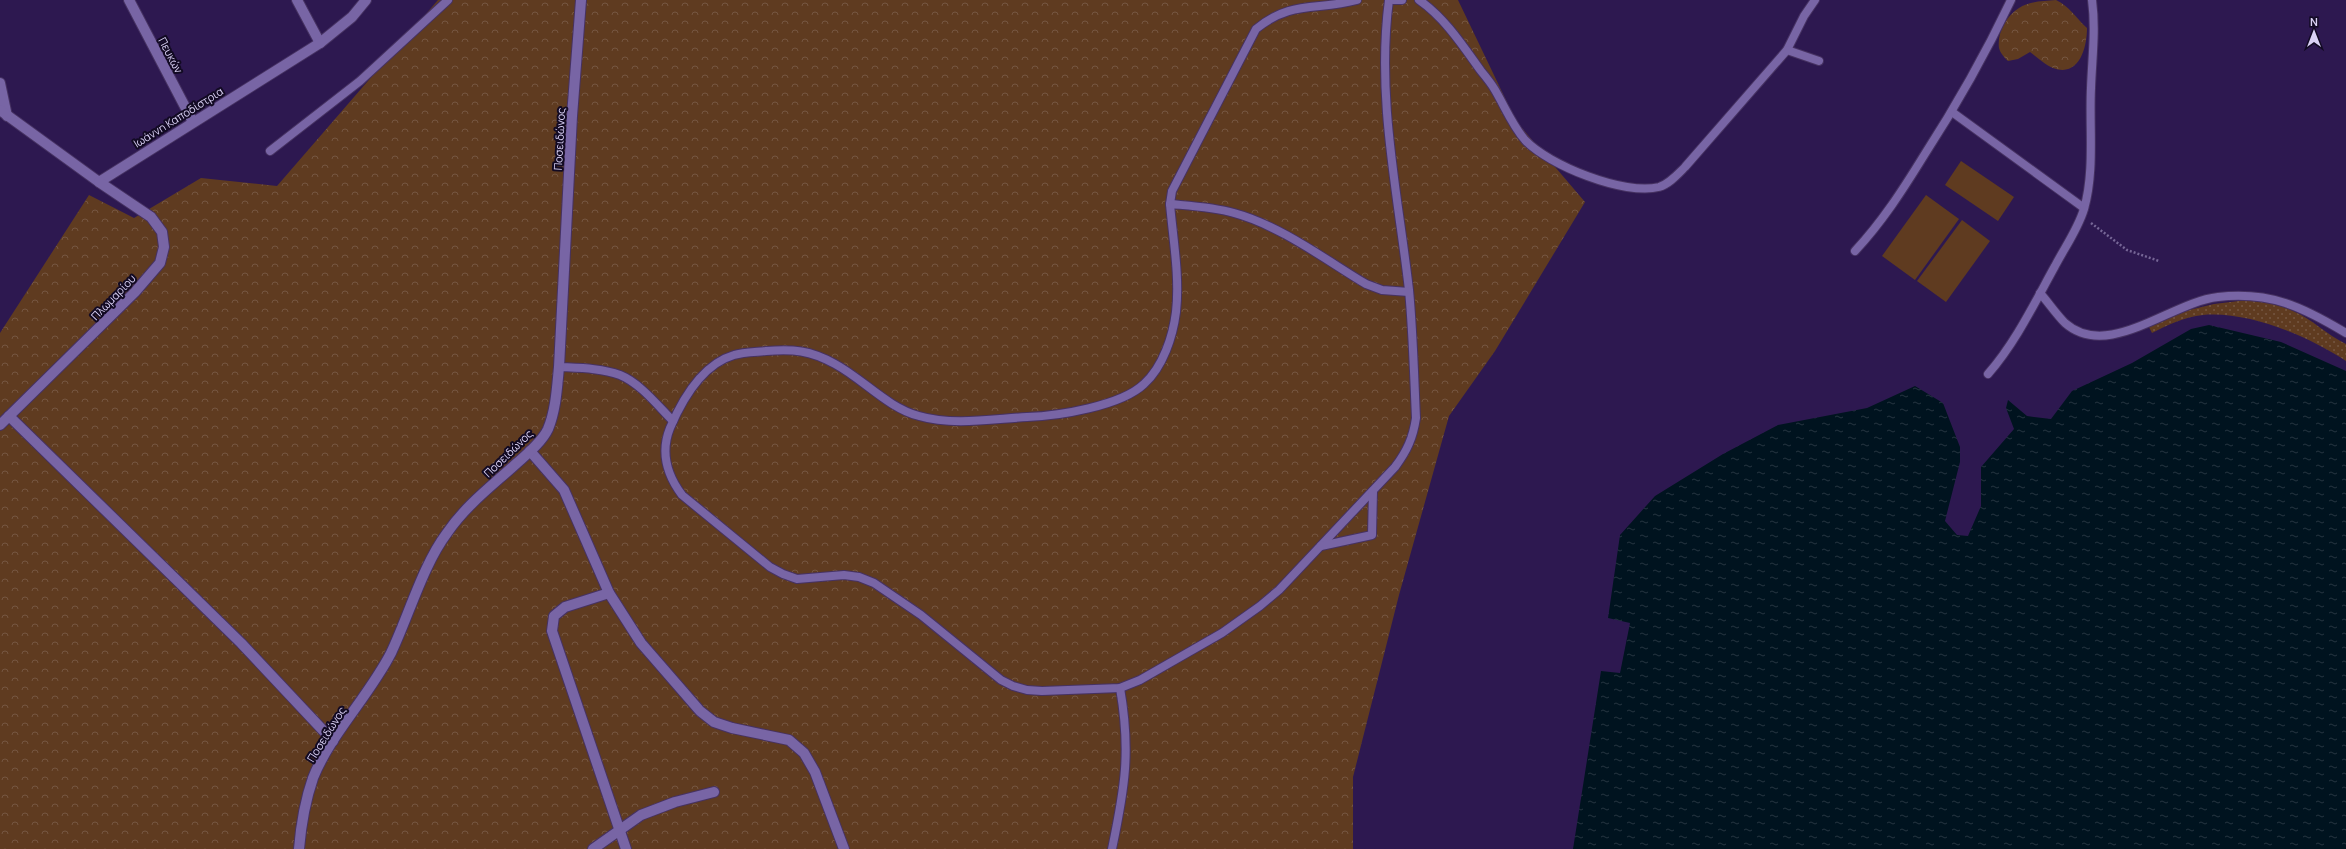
<svg xmlns="http://www.w3.org/2000/svg" width="2346" height="849" font-family="Manrope,sans-serif">
  <defs>
    <pattern id="grass-dots" width="8" height="8" patternUnits="userSpaceOnUse"><rect width="8" height="8" fill="#5f3b20"/><path d="M2 2h.1M6 6h.1" fill="none" stroke="#755641" stroke-width="1.8" stroke-linecap="round"/></pattern>
    <pattern id="forest-crowns" width="20" height="18" patternUnits="userSpaceOnUse"><rect width="20" height="18" fill="#5f3b20"/><path d="M2 6a3 3 0 1 1 6 0M12 15a3 3 0 1 1 6 0" fill="none" stroke="#755641"/></pattern>
    <pattern id="water-ripples" width="26" height="14" patternUnits="userSpaceOnUse"><rect width="26" height="14" fill="#00131f"/><path d="M2 4q2-2 4 0t4 0M15 11q2-2 4 0t4 0" fill="none" stroke="#253440"/></pattern>
  </defs>
  <rect width="100%" height="100%" fill="#2d1850"/>
  <path fill="url(#grass-dots)" d="M2247,300C2263,302 2279,304 2293,311C2312,319 2327,335 2346,344V361C2308,336 2249,311 2203,315C2184,317 2168,325 2152,333L2149,327L2185,311L2214,304Z"/>
  <g fill="url(#forest-crowns)">
    <polygon points="438,0 1458,0 1516,121 1585,202 1495,351 1449,416 1399,595 1353,777 1353,849 0,849 0,333 89,195 134,218 201,178 277,186"/>
    <path d="M2056,0C2069,6 2076,18 2087,28C2087,46 2080,78 2053,68C2045,65 2037,57 2030,52L2018,59L2008,61C2005,58 2000,53 1999,48C1997,33 2006,16 2019,8C2029,1 2044,1 2056,0Z"/>
  </g>
  <g fill="#5f3b20">
    <polygon points="1961,161 2014,197 1998,221 1945,185"/>
    <polygon points="1926,195 1959,219 1915,280 1882,256"/>
    <polygon points="1962,220 1990,241 1946,302 1917,281"/>
  </g>
  <polygon fill="url(#water-ripples)" points="2209,325 2281,342 2346,371 2346,849 1573,849 1601,671 1620,673 1630,623 1608,618 1620,535 1655,496 1723,454 1778,425 1867,408 1915,386 1943,403 1960,447 1960,462 1945,521 1957,535 1968,536 1981,506 1981,467 2014,429 2006,408 2008,400 2027,416 2051,419 2072,391 2132,363 2191,329"/>
  <g fill="none" stroke-linecap="round" stroke-linejoin="round">
    <g stroke="#463262" stroke-width="10">
      <g id="service">
        <path d="M1357,0C1317,11 1291,0 1256,29L1172,191L1170,204C1173,239 1180,277 1176,312C1173,336 1163,367 1144,384C1121,406 1058,416 1027,417C992,419 953,426 919,416C888,408 863,379 835,364C810,350 793,349 766,351C756,352 743,352 734,355C703,364 682,400 670,428C660,453 667,475 682,495L770,567L783,574L797,579L844,575L859,577L874,583L921,615L1001,680L1013,686L1027,690L1042,691L1120,688L1140,680L1222,633L1260,606L1279,590L1395,467C1407,451 1413,438 1416,418C1414,375 1413,332 1409,290C1398,194 1376,97 1389,0"/>
        <polyline points="1393,0 1402,0"/>
        <path d="M1419,0C1445,18 1463,46 1481,71C1486,77 1491,83 1495,90C1505,107 1512,125 1525,140C1548,165 1625,196 1659,187C1669,184 1677,175 1685,167L1787,50L1804,16L1815,0"/>
        <polyline points="1787,50 1819,61"/>
        <polyline points="1952,112 2084,208"/>
        <polyline points="270,151 360,81 448,0"/>
        <path d="M1170,204C1192,206 1213,207 1234,213C1279,225 1326,260 1366,284L1382,290L1409,292"/>
        <path d="M1855,251C1882,222 1902,191 1923,157C1956,106 1985,55 2011,0"/>
        <path d="M2040,293C2048,302 2056,314 2065,323C2108,361 2171,302 2218,297C2270,291 2303,307 2346,333"/>
        <path d="M559,367C579,368 601,368 620,375C640,383 658,406 673,421"/>
        <path d="M1988,374C2016,342 2035,302 2055,266C2065,247 2078,229 2084,209C2095,171 2089,127 2091,88C2092,58 2096,30 2092,0"/>
        <polyline points="1321,546 1372,535 1373,491"/>
        <path d="M1112,849C1125,787 1131,751 1120,688"/>
      </g>
    </g>
    <g stroke="#463262" stroke-width="12">
      <g id="minor">
        <polyline points="129,0 193,122"/>
        <polyline points="297,0 320,43"/>
        <polyline points="0,83 7,116"/>
        <polyline points="0,110 99,182 320,43 352,17 366,0"/>
        <polyline points="9,416 241,643 333,741"/>
        <polyline points="0,425 135,292 160,263 164,247 162,232 151,217 99,182"/>
        <polyline points="530,451 564,490 609,593 641,643 700,711 714,722 732,728 789,740 804,753 815,772 844,849"/>
        <polyline points="609,593 565,607 554,616 552,631 626,849"/>
        <polyline points="593,849 641,815 675,802 714,792"/>
      </g>
    </g>
    <g stroke="#463262" stroke-width="12">
      <path id="tertiary" d="M299,849C301,825 305,801 313,778C330,735 369,696 391,653C409,615 423,565 447,533C466,505 493,485 517,463C527,454 542,442 548,429C556,410 557,387 559,367L572,116L581,0"/>
    </g>
    <polyline stroke="#766696" stroke-width="2.5" stroke-dasharray="2 2" stroke-linecap="butt" points="2091,223 2127,250 2159,261"/>
    <use href="#service" stroke="#7865a5" stroke-width="8"/>
    <use href="#minor" stroke="#7865a5" stroke-width="10"/>
    <use href="#tertiary" stroke="#7865a5" stroke-width="10"/>
  </g>
  <g text-anchor="middle" dominant-baseline="central" stroke-width="4" stroke-linejoin="round" paint-order="stroke">
    <g font-size="11" fill="#dad1f5" stroke="#120a23">
      <text transform="translate(171 55) rotate(62)">Πευκών</text>
      <text transform="translate(178 117) rotate(-32)">Ιωάννη Καποδίστρια</text>
      <text transform="translate(559 139) rotate(-87)">Ποσειδώνος</text>
      <text transform="translate(113 297) rotate(-46)">Πλωμαρίου</text>
      <text transform="translate(508 453) rotate(-44)">Ποσειδώνος</text>
      <text transform="translate(326 734) rotate(-58)">Ποσειδώνος</text>
    </g>
  </g>
  <g transform="translate(2314 32)" stroke="#120a23" stroke-width="3" paint-order="stroke">
  <path d="M0-3L7 15L0 10L-7 15Z" fill="#dad1f5"/>
  <text y="-6" font-size="11" font-weight="bold" text-anchor="middle" fill="#dad1f5">N</text>
  </g>
</svg>
